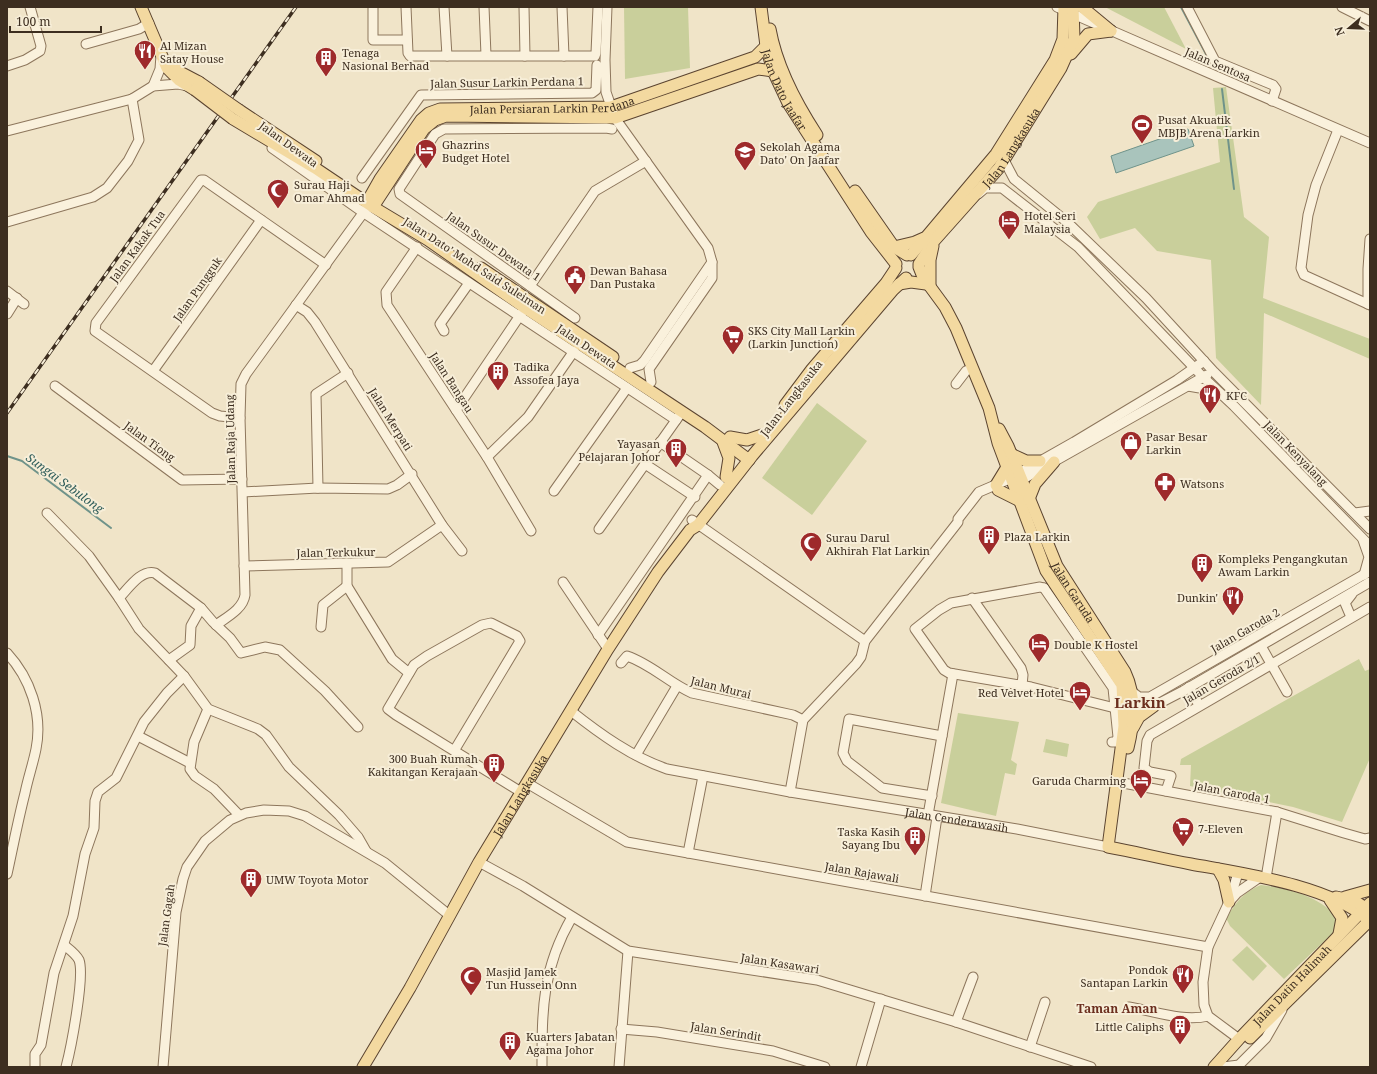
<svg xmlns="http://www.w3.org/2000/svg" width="1377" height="1074" font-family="'Noto Serif',serif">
  <rect width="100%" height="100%" fill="#f0e4c8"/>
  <g fill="#c9cf9b">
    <polygon points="624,7 688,7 690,68 625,79"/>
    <polygon points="1105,7 1164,7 1186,49"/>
    <polygon points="1226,87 1244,217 1269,237 1263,298 1370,339 1370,359 1264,313 1261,405 1216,358 1211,260 1157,251 1135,228 1100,239 1087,217 1098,202 1220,162 1213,88"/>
    <polygon points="817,403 867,441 812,515 762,478"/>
    <polygon points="1359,659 1365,671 1370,669 1370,758 1342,822 1293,807 1190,786 1191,765 1180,765 1181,759"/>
    <polygon points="958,713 1019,722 1011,760 1017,764 1015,775 1005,773 996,816 941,803"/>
    <polygon points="1046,739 1069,744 1067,757 1043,752"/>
    <path d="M1261,885C1288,888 1323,897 1339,920L1333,933L1284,979L1230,926L1226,918C1237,902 1242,893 1261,885Z"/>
    <polygon points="1247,946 1267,966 1253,981 1232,960"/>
  </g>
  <polygon fill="#a9c4bc" stroke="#6f938a" points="1188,129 1194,146 1116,173 1111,156"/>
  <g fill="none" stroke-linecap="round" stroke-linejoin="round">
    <g stroke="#6f938a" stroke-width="2">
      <polyline points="1181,7 1207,56"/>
      <polyline points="1222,89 1234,189"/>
      <polyline points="7,456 22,461 111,528"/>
    </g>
    <g stroke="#8d765c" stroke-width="11">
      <g id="minor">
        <polyline points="373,7 373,40 407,40"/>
        <polyline points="406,7 408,53 410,56 595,56 596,53 598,7"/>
        <polyline points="444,7 447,56"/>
        <polyline points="484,7 486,55"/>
        <polyline points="524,7 525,56"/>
        <polyline points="562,7 564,56"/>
        <polyline points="607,7 605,60 606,92 615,118 708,248 712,262 712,278 649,369 651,382"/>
        <polyline points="1057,7 1370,143"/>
        <polyline points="1187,7 1215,61 1273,85 1276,89 1272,101"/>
        <polyline points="1342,7 1370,21"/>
        <polyline points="86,44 139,29 149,23"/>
        <polyline points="7,66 25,60 40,51 41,46 30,7"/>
        <polyline points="153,86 160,69 161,55"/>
        <polyline points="1338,130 1316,185 1308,215 1301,268 1304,275 1370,305"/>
        <polyline points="7,131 132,99 153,86 178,84 187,86"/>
        <polyline points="272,148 364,213 676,420"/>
        <polyline points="1004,160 1014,179 1067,222 1146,298 1214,372 1370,529"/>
        <polyline points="362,178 421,95 592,93 596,90 597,65"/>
        <polyline points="978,194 985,188 1002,188 1078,247 1203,377 1234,406 1370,546"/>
        <polyline points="7,222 93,197 107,188 128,161 139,140 132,99"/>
        <polyline points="417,247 386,292 387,305 487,457 531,531"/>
        <polyline points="530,286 595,191 646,161"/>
        <polyline points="7,291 24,304"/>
        <polyline points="1368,304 1368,269 1370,239"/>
        <polyline points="296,305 307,312 315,322 442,525 462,551"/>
        <polyline points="7,314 17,298"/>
        <polyline points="575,318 400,194 399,189 435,134 444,129 606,128 612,129"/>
        <polyline points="444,331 440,324 469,283"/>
        <polyline points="630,368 640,365 644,361 712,262"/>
        <polyline points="153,371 261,220"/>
        <polyline points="956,384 966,371 972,368"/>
        <polyline points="55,386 182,480 242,479"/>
        <polyline points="1188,386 1217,391"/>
        <polyline points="456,410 523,311"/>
        <polyline points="240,418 220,416 212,413 95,331 96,323 201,180 204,180 326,265"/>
        <polyline points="660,442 708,475 720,485"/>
        <polyline points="487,457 528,417 574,351"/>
        <polyline points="645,464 695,497"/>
        <polyline points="1016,483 1207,375"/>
        <polyline points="318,488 316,394 348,373"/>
        <polyline points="554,491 627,388"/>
        <polyline points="243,492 318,488 388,489 397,485 412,474"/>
        <polyline points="47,513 89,556 119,598 139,629 184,676 208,709 258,729 266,735 289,767 339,815 358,837 366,851"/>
        <polyline points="1355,513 1370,511"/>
        <polyline points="692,520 865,641"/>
        <polyline points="599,529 679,416"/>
        <polyline points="1363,540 1369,557 1364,575"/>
        <polyline points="347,563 347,586 392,659 409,673"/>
        <polyline points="244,566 388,562 442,525"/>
        <polyline points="563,582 608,649"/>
        <polyline points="1044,588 1040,587 951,603 939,610 915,629 944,670 949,673 1031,687 1111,707 1154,706 1183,691 1370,582"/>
        <polyline points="1044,588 1113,688 1118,737 1116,742 1112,742"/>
        <path d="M119,598C128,589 141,569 155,573L201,608L213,622L230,638L241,653L265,647L280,650L325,691L358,727"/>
        <polyline points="972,598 1021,668 1023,675 1022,685"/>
        <polyline points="1351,617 1345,603 1352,594"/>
        <path d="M216,625C227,617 243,609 245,595L240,418L241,384L246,374L366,209"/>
        <polyline points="321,627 323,605 347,586"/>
        <polyline points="598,635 708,475"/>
        <polyline points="1261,646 1287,692"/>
        <path d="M7,653C30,678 43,714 36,749C33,764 28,778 25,793C18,820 13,847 7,874"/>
        <polyline points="169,660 190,645 191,626 201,608"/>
        <path d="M621,663L627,656C651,664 669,683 692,693L793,715L803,720"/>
        <polyline points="1189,687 1199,705"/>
        <polyline points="1131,691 1139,697 1150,697 1370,571"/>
        <polyline points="208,709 194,742 190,769 195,776 214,789 239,815"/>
        <path id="s1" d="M571,711C600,734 632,757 667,769L790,792L1017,829L1108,847"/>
        <polyline points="138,736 190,763"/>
        <polyline points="454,751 520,641 517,636 491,623 482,625 427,656 414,665 388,709 396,715 521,792"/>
        <polyline points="636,755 677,686"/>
        <polyline points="1118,782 1277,812 1344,833 1365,839 1370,838"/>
        <polyline points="527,783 627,842 1208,947"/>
        <polyline points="1166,791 1171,776 1150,772 1144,768 1147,741 1150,735 1370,607"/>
        <polyline points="790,792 803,720 856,664 861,657 865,641 958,522 958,519 979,492 1007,480 1074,442 1177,380 1204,361"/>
        <polyline points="932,796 882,788 847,761 843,753 849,719 942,736"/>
        <polyline points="928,815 953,674"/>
        <polyline points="688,853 703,776"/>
        <polyline points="479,862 523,886 628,951 817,980 956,1022 1091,1067"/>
        <polyline points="1266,878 1277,812"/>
        <polyline points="925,896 937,817"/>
        <polyline points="1230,899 1238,873"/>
        <path d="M64,945C69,949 76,954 79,960C85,976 71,1048 66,1067"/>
        <path d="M1129,1007C1154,1011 1183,1022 1208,1016"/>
        <polyline points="956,1022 973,977"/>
        <polyline points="621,1029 657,1032 773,1051 825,1067"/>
        <polyline points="1239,1039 1208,1016 1204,1005 1203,982 1208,947 1229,902 1237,893 1260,877"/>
        <polyline points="1030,1047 1045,1002"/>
        <polyline points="35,1067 35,1054 41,1045 54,973 73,916 85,854 94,828 95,801 98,792 116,778 144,722 167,693 184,676"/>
        <polyline points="163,1067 176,912 183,879 187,867 205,841 230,820 246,813 264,810 289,811 305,816 385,863 449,915"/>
        <path d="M542,1067C542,1009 542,969 572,917"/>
        <polyline points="619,1067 628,951"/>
        <polyline points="861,1067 881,999"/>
        <polyline points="1223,1067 1239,1065 1266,1038 1282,1010"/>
      </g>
    </g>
    <g stroke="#5b4430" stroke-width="13">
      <g id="major">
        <polyline points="141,7 167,68 179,80 195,90"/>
        <path id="s2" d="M761,7L766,46L773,71L788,103L871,232L896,264"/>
        <polyline points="1082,7 1111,31"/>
        <path d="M770,29C777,68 796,103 817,135"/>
        <polyline points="1071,54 1088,34 1111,31"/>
        <polyline points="173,64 180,72 199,82"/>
        <polyline points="239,110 316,161"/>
        <polyline points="233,119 315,168 373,207 428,240 525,308 705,427 749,460"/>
        <polyline points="855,191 894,247 907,255"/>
        <path id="s3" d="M367,202L380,179L421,120L429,113L440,109L611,107L755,57L766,46"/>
        <polyline points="373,207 424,129 435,120 446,116 615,118 758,69 773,71"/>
        <polyline points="894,247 915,242 924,238"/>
        <polyline points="911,255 996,154 1055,60 1063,39 1064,7"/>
        <path id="s4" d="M919,264L934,241L999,168L1061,68L1074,39L1073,7"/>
        <path d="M919,267L923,277L945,307L956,328L989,408L998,443L1046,571L1122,685L1124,726L1108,847C1136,852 1163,859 1191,864C1245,874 1327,885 1369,920"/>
        <polyline points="481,268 613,357"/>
        <polyline points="899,284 911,282 926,284"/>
        <polyline points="930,286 930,260 933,246"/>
        <polyline points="785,405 812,369 886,283 896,268"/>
        <path id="s5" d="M999,429L1008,446L1057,566L1125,672C1136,695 1134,724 1128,748"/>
        <polyline points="730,437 747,440 762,435"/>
        <polyline points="723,442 729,458 726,477"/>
        <polyline points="1011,454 1026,461 1040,461"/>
        <polyline points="996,485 1007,467"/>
        <polyline points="998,490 1020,501"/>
        <polyline points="1029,499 1035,484 1054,462"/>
        <polyline points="1133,728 1139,717 1154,706"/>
        <polyline points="1218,869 1224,880 1229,902"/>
        <polyline points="1336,897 1355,901 1370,911"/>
        <polyline points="1345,897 1370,890"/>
        <polyline points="1330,900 1342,918 1339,934"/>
        <polyline points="1250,1038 1370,920"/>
        <path id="s6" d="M363,1067L410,988L479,862L608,649L658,572L690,530L698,525L752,456L893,290L906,278"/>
        <path id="s7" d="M1214,1067L1239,1039L1370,903"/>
      </g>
    </g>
    <use href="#minor" stroke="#faf1dc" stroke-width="9"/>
    <use href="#major" stroke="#f3d9a0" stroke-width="11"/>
    <g stroke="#3d2e20" stroke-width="3.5">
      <polyline id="rail" points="7,413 296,7"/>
    </g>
    <use href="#rail" stroke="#f7eed8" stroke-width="2" stroke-dasharray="6" stroke-linecap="butt"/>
    <g stroke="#5b4430" stroke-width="13" stroke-linecap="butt">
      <g id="major-bridge">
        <polyline points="199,82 239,110"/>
        <polyline points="195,90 233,119"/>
      </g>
    </g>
    <use href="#major-bridge" stroke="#f3d9a0" stroke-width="11"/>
  </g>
  <defs>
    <g id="restaurant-pin" transform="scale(1.15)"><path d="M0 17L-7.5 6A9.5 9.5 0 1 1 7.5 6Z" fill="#9e2a2b" stroke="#f7eed8"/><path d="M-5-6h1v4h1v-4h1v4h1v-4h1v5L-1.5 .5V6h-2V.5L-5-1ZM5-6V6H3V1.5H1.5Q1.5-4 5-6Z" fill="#fff"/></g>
    <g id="building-pin" transform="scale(1.15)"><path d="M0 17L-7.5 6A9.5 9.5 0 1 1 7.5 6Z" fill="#9e2a2b" stroke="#f7eed8"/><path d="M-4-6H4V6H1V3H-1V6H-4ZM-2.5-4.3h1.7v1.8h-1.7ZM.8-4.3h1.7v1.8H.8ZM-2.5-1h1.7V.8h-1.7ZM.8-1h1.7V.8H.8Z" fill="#fff"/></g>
    <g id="stadium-pin" transform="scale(1.15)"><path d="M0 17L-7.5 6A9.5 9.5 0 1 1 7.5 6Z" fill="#9e2a2b" stroke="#f7eed8"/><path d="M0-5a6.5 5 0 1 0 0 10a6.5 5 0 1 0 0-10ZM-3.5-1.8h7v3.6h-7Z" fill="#fff"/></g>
    <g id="hotel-pin" transform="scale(1.15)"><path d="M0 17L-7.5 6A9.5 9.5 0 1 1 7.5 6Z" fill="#9e2a2b" stroke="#f7eed8"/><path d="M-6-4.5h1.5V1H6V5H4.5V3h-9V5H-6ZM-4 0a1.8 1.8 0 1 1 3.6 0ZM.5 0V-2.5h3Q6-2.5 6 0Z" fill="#fff"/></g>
    <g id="school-pin" transform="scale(1.15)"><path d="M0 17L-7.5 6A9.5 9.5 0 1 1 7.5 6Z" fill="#9e2a2b" stroke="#f7eed8"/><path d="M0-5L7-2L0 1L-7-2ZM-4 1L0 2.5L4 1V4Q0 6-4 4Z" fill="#fff"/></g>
    <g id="mosque-pin" transform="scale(1.15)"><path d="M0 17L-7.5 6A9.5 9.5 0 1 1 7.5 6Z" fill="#9e2a2b" stroke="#f7eed8"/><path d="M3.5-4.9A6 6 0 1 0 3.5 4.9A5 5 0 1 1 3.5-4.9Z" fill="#fff"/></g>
    <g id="civic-pin" transform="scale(1.15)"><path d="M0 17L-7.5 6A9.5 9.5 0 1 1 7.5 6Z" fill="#9e2a2b" stroke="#f7eed8"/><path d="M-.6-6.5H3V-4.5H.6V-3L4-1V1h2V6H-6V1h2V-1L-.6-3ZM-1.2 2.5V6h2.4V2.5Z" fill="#fff"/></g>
    <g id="supermarket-pin" transform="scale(1.15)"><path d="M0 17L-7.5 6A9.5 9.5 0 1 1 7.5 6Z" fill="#9e2a2b" stroke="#f7eed8"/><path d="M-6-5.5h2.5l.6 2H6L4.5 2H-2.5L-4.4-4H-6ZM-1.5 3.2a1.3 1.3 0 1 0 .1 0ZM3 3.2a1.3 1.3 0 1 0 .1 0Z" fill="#fff"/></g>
    <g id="shop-pin" transform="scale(1.15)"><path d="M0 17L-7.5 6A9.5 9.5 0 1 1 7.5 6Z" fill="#9e2a2b" stroke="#f7eed8"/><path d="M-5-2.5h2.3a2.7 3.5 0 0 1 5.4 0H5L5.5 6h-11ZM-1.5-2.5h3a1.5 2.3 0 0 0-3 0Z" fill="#fff"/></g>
    <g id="pharmacy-pin" transform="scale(1.15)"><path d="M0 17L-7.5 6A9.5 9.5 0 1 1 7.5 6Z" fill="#9e2a2b" stroke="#f7eed8"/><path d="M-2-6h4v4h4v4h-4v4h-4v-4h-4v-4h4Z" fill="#fff"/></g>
  </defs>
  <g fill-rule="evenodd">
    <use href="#restaurant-pin" x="145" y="51"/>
    <use href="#building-pin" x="326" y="58"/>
    <use href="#stadium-pin" x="1142" y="125"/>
    <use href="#hotel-pin" x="426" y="150"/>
    <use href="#school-pin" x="745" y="152"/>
    <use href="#mosque-pin" x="278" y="190"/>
    <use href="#hotel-pin" x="1009" y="221"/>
    <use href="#civic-pin" x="575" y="276"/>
    <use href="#supermarket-pin" x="733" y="336"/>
    <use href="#building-pin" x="498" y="372"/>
    <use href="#restaurant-pin" x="1210" y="395"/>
    <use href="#shop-pin" x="1131" y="442"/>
    <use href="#building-pin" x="676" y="449"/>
    <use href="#pharmacy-pin" x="1165" y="483"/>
    <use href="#building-pin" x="989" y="536"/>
    <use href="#mosque-pin" x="811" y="543"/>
    <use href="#building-pin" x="1202" y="564"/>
    <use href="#restaurant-pin" x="1233" y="597"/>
    <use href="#hotel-pin" x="1039" y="644"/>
    <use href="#hotel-pin" x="1080" y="692"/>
    <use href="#building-pin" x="494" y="764"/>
    <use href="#hotel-pin" x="1141" y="780"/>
    <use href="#supermarket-pin" x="1183" y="828"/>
    <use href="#building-pin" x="915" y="837"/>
    <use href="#building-pin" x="251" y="879"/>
    <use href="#restaurant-pin" x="1183" y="975"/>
    <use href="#mosque-pin" x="471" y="977"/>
    <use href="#building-pin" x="1180" y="1026"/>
    <use href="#building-pin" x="510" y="1042"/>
  </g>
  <g text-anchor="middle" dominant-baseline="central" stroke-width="4" stroke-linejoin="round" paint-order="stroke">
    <g font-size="11" fill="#3d2e20" stroke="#f7eed8" text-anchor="start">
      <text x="160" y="45">Al Mizan<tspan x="160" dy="13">Satay House</tspan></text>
      <text x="342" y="52">Tenaga<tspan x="342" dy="13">Nasional Berhad</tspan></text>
      <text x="1158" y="119">Pusat Akuatik<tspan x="1158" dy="13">MBJB Arena Larkin</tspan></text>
      <text x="442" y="144">Ghazrins<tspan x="442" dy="13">Budget Hotel</tspan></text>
      <text x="760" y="146">Sekolah Agama<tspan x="760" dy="13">Dato' On Jaafar</tspan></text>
      <text x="294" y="184">Surau Haji<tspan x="294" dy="13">Omar Ahmad</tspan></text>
      <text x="1024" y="215">Hotel Seri<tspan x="1024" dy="13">Malaysia</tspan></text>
      <text x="590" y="270">Dewan Bahasa<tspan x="590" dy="13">Dan Pustaka</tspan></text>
      <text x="748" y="330">SKS City Mall Larkin<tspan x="748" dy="13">(Larkin Junction)</tspan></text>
      <text x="514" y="366">Tadika<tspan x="514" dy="13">Assofea Jaya</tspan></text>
      <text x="1226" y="395">KFC</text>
      <text x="1146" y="436">Pasar Besar<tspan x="1146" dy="13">Larkin</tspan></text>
      <text x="660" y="443" text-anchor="end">Yayasan<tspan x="660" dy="13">Pelajaran Johor</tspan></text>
      <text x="1180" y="483">Watsons</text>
      <text x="1004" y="536">Plaza Larkin</text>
      <text x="826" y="537">Surau Darul<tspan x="826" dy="13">Akhirah Flat Larkin</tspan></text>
      <text x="1218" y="558">Kompleks Pengangkutan<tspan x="1218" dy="13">Awam Larkin</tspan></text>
      <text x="1218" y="597" text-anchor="end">Dunkin'</text>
      <text x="1054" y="644">Double K Hostel</text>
      <text x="1064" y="692" text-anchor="end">Red Velvet Hotel</text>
      <text x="478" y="758" text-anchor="end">300 Buah Rumah<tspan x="478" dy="13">Kakitangan Kerajaan</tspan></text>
      <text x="1126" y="780" text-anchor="end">Garuda Charming</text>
      <text x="1198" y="828">7-Eleven</text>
      <text x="900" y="831" text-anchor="end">Taska Kasih<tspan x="900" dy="13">Sayang Ibu</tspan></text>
      <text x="266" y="879">UMW Toyota Motor</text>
      <text x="1168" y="969" text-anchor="end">Pondok<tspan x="1168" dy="13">Santapan Larkin</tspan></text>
      <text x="486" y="971">Masjid Jamek<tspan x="486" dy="13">Tun Hussein Onn</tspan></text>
      <text x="1164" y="1026" text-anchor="end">Little Caliphs</text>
      <text x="526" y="1036">Kuarters Jabatan<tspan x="526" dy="13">Agama Johor</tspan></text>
    </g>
    <g font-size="11" fill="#3d2e20" stroke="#f7eed8">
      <text transform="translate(1218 64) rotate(23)">Jalan Sentosa</text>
      <text transform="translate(507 82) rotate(-1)">Jalan Susur Larkin Perdana 1</text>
      <text stroke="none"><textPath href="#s2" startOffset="87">Jalan Dato Jaafar</textPath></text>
      <text stroke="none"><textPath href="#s3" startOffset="233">Jalan Persiaran Larkin Perdana</textPath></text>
      <text transform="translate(289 144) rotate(36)">Jalan Dewata</text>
      <text stroke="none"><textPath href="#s4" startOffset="149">Jalan Langkasuka</textPath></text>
      <text transform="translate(137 246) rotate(-54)">Jalan Kakak Tua</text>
      <text transform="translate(494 246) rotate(35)">Jalan Susur Dewata 1</text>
      <text transform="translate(475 265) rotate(33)">Jalan Dato' Mohd Said Suleiman</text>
      <text transform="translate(197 289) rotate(-55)">Jalan Pungguk</text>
      <text transform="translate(587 346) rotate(34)">Jalan Dewata</text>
      <text transform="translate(452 382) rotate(57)">Jalan Bangau</text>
      <text transform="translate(791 398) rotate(-52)">Jalan Langkasuka</text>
      <text transform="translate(391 419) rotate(58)">Jalan Merpati</text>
      <text transform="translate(230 439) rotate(-91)">Jalan Raja Udang</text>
      <text transform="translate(150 441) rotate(36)">Jalan Tiong</text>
      <text transform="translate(1296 453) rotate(46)">Jalan Kenyalang</text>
      <text transform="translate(336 552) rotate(-1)">Jalan Terkukur</text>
      <text stroke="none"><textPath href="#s5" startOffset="180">Jalan Garuda</textPath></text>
      <text transform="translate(1245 630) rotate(-30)">Jalan Garoda 2</text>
      <text transform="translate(1221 679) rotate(-30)">Jalan Geroda 2/1</text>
      <text transform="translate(721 687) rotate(14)">Jalan Murai</text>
      <text transform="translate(1232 792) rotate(11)">Jalan Garoda 1</text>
      <text stroke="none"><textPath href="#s6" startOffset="314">Jalan Langkasuka</textPath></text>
      <text stroke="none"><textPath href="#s1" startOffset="407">Jalan Cenderawasih</textPath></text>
      <text transform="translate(862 872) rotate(10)">Jalan Rajawali</text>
      <text transform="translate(166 915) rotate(-82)">Jalan Gagah</text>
      <text transform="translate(780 963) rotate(9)">Jalan Kasawari</text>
      <text stroke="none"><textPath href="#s7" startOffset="113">Jalan Datin Halimah</textPath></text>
      <text transform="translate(726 1031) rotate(9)">Jalan Serindit</text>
    </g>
    <g font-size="12" font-style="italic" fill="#2f5d5a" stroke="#f7eed8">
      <text transform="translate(65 483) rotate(36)">Sungai Sebulong</text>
    </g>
    <g font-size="12" font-weight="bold" fill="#6b2e1e" stroke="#f7eed8">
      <text x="1117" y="1008">Taman Aman</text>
    </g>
    <g font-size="15" font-weight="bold" fill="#6b2e1e" stroke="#f7eed8">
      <text x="1140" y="702">Larkin</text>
    </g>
  </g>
  <rect width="1377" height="1074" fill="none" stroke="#3d2e20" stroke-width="16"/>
  <g transform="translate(1349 28) rotate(251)" stroke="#f7eed8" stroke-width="3" paint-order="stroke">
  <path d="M0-3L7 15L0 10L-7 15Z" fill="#3d2e20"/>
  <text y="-6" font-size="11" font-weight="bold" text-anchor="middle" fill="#3d2e20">N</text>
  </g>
  <path d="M10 26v6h91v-6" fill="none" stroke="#3d2e20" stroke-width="2"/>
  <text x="16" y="26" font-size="12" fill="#3d2e20" stroke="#f7eed8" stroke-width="3" paint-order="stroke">100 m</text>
</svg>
